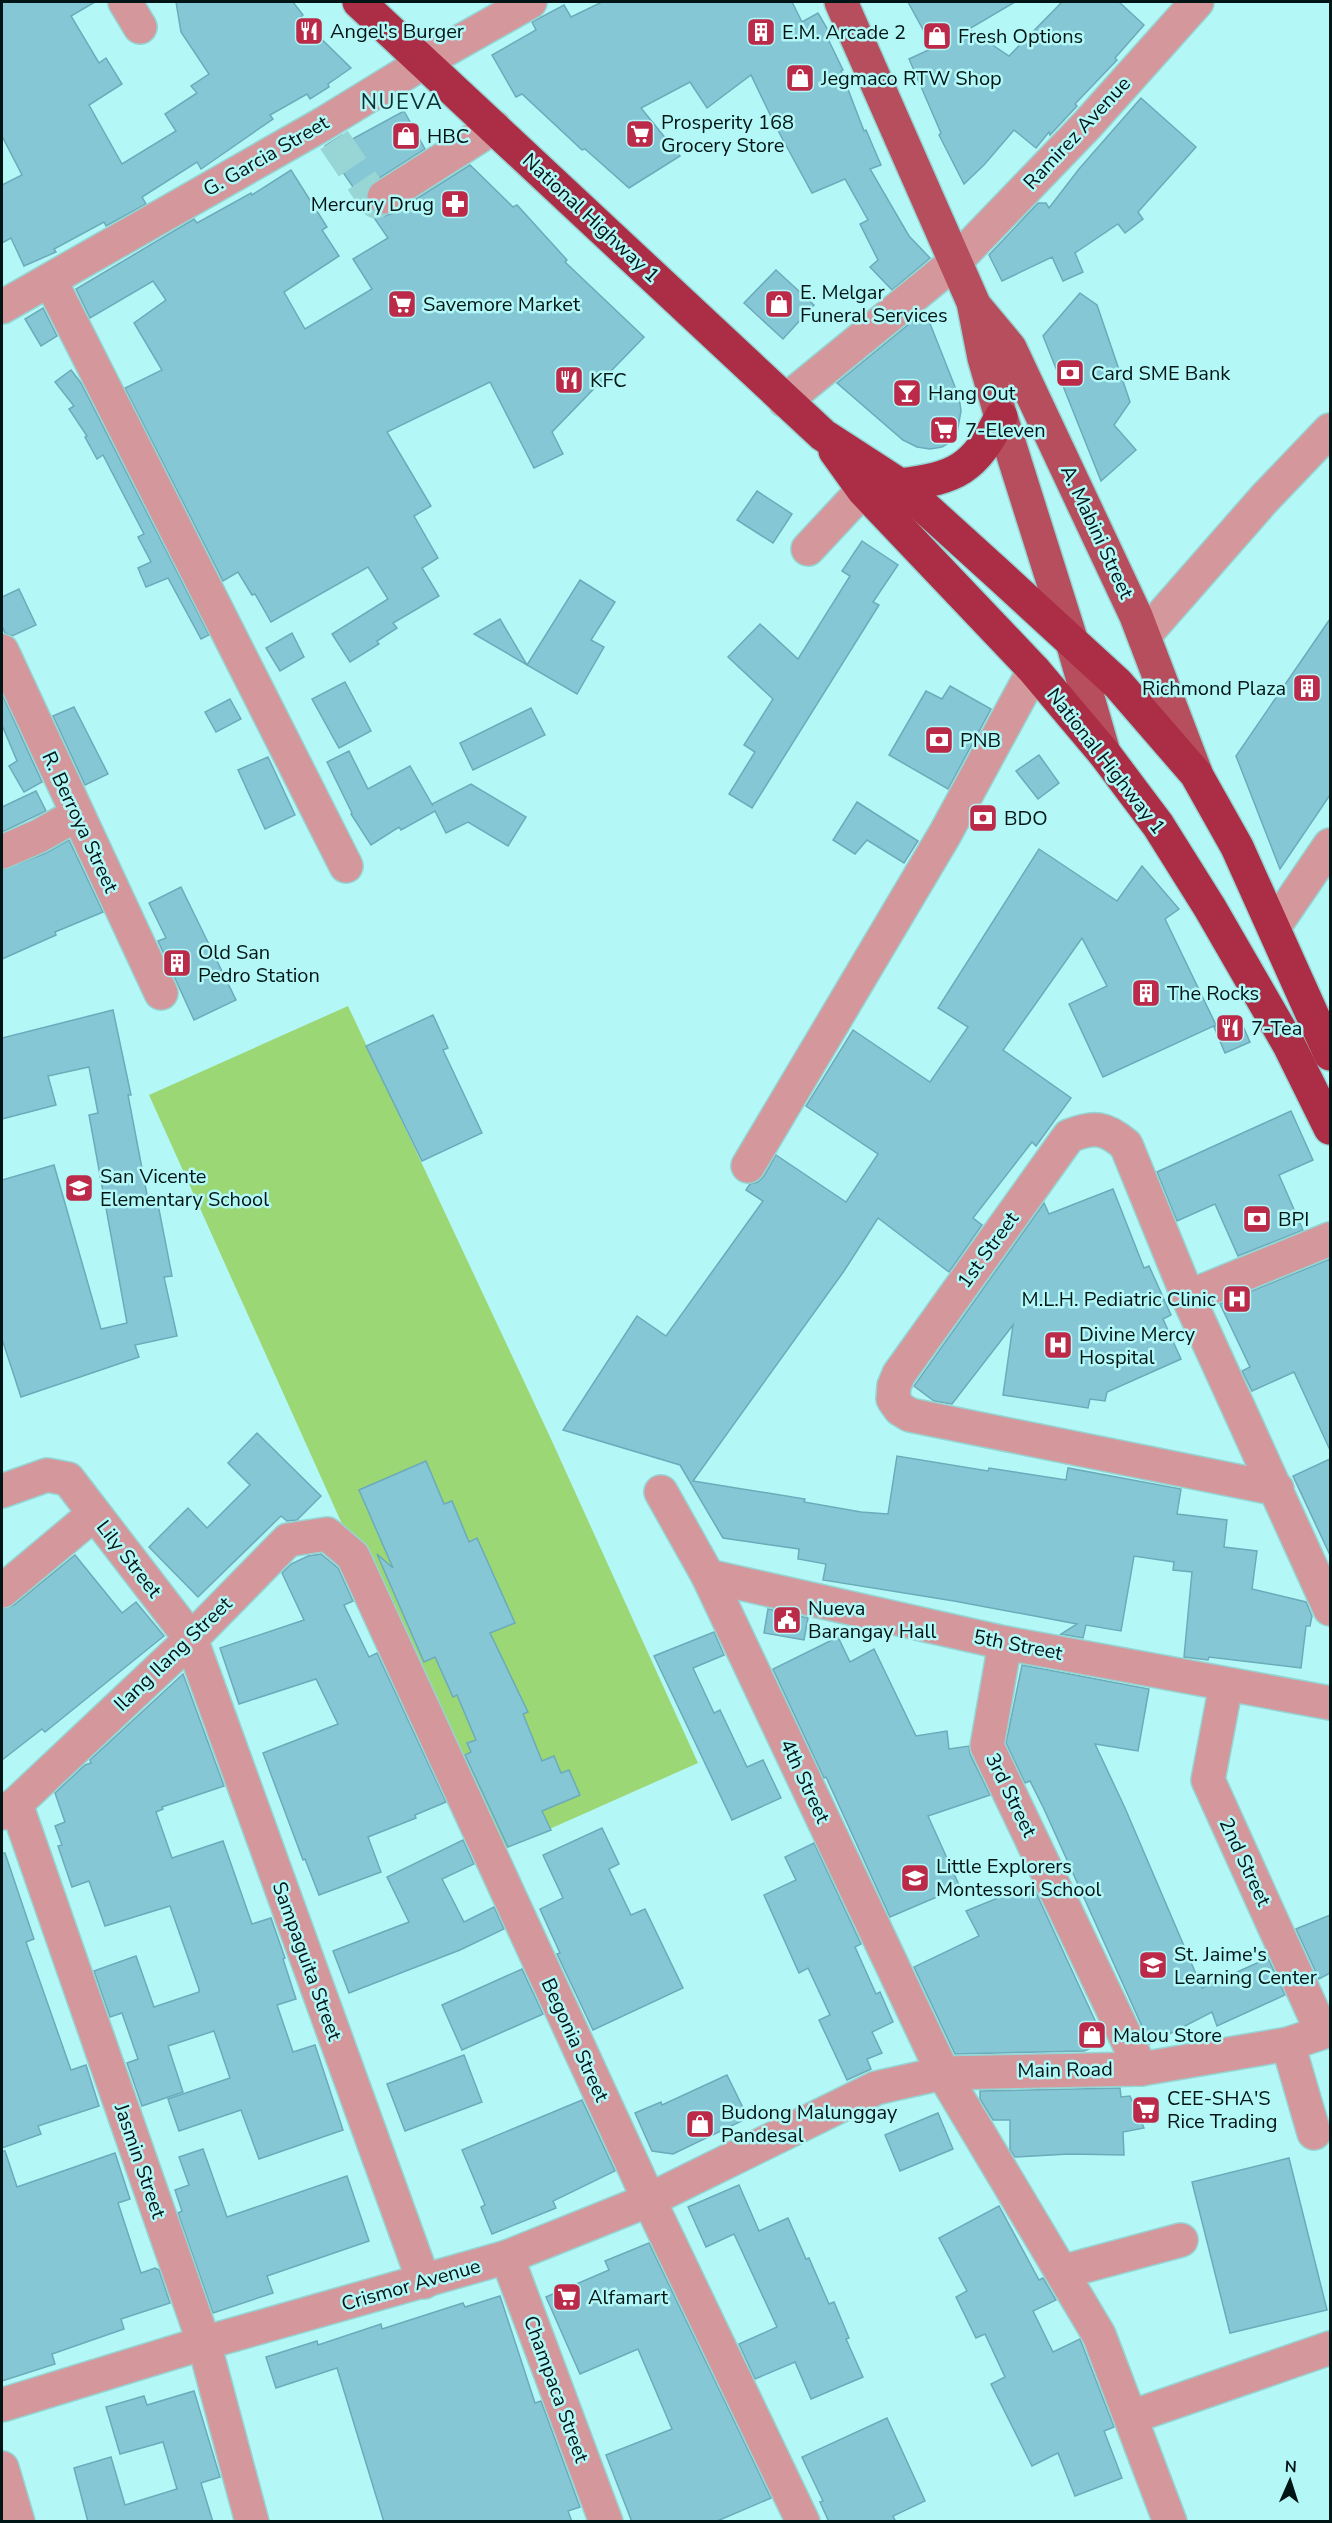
<svg xmlns="http://www.w3.org/2000/svg" width="1332" height="2523" font-family="'Nunito Sans',sans-serif">
  <rect width="100%" height="100%" fill="#b3f8f7"/>
  <polygon fill="#9bd775" points="348,1006 551,1439 698,1763 491,1855 149,1095"/>
  <g fill="#86c7d6" stroke="#6babba" stroke-width="1.5">
    <polygon points="2,2 95,2 71,16 99,63 106,58 122,84 89,105 122,164 176,131 165,114 197,93 191,86 209,74 181,32 176,2 293,2 303,15 300,18 351,68 328,84 329,87 310,99 307,94 270,115 273,119 201,169 197,162 142,197 146,204 106,226 104,222 54,249 56,252 24,266 11,238 2,243 2,185 22,175 2,136"/>
    <polygon points="602,2 792,2 802,22 818,13 832,37 828,39 843,70 841,71 864,131 866,130 881,165 870,169 909,236 930,258 892,290 870,267 878,260 860,224 868,220 845,179 812,193 776,127 751,75 707,108 690,82 641,108 680,156 629,188 585,149 582,150 522,94 516,97 492,55 536,30 532,22 564,5 571,17"/>
    <polygon points="908,2 1015,2 969,29 1009,56 1062,2 1119,2 1144,25 1115,58 1117,60 1075,104 1077,106 1050,135 1049,132 1036,148 1014,130 984,165 964,184 939,135 941,133 909,59 933,48"/>
    <polygon points="1141,98 1196,147 1138,212 1143,219 1125,233 1118,224 1075,253 1083,272 1063,281 1052,257 1002,281 989,255 1038,203 1046,203 1049,208 1079,169"/>
    <polygon points="404,111 425,149 373,182 367,189 365,197 369,208 375,213 384,216 394,213 470,165 513,207 517,205 567,260 565,262 644,337 552,432 563,454 534,468 490,382 387,432 431,506 414,516 438,558 422,568 439,596 393,623 397,628 377,641 379,644 350,662 332,634 388,599 368,567 271,622 255,594 252,595 238,572 223,581 125,388 162,370 134,323 166,300 153,281 90,318 76,289 194,219 197,223 251,193 252,195 291,170 327,227 322,230 339,256 284,292 305,329 372,289 353,259 388,238 325,146 342,135 347,142"/>
    <polygon points="776,270 814,305 783,339 744,303"/>
    <polygon points="1080,293 1097,305 1130,402 1114,425 1136,450 1101,481 1043,336"/>
    <polygon points="43,308 57,336 41,346 25,319"/>
    <polygon points="925,311 959,397 961,411 957,433 952,441 942,447 930,449 917,447 903,440 837,383"/>
    <polygon points="71,370 81,383 209,635 201,639 168,578 146,587 138,568 151,562 138,537 144,534 103,455 97,459 85,437 87,436 69,409 74,406 55,382"/>
    <polygon points="757,491 792,514 773,543 737,520"/>
    <polygon points="862,541 898,565 873,602 879,605 752,808 729,794 755,752 744,745 773,699 728,657 760,624 798,659 850,576 842,571"/>
    <polygon points="580,580 615,602 591,640 604,647 577,694 474,634 500,619 527,665"/>
    <polygon points="19,589 36,625 12,636 5,633 2,626 2,597"/>
    <polygon points="1330,619 1330,795 1280,869 1236,756"/>
    <polygon points="292,633 304,657 280,671 266,648"/>
    <polygon points="345,682 371,731 339,748 312,699"/>
    <polygon points="950,686 991,709 948,789 889,755 926,691 942,699"/>
    <polygon points="2,694 42,782 24,792 9,766 17,761 2,725"/>
    <polygon points="230,699 241,719 216,732 205,712"/>
    <polygon points="74,707 108,774 85,785 53,716"/>
    <polygon points="531,708 545,735 473,770 460,743"/>
    <polygon points="349,751 368,789 410,766 433,806 432,804 471,784 526,817 508,846 468,822 446,833 435,811 401,830 399,827 371,845 351,814 352,813 327,762"/>
    <polygon points="1039,755 1059,783 1038,799 1016,771"/>
    <polygon points="268,757 295,815 265,829 238,770"/>
    <polygon points="36,791 46,811 2,832 2,807"/>
    <polygon points="857,802 918,841 904,863 867,840 855,854 833,840"/>
    <polygon points="69,840 103,912 55,932 56,935 2,959 2,870 46,853"/>
    <polygon points="1039,849 1117,901 1142,866 1179,909 1165,919 1216,1025 1103,1077 1069,1004 1107,986 1082,938 1003,1050 1071,1098 1036,1146 1032,1142 973,1218 982,1225 949,1272 878,1218 844,1271 693,1481 805,1499 804,1502 861,1512 888,1514 897,1456 988,1471 989,1468 1066,1480 1068,1468 1181,1489 1177,1514 1227,1520 1224,1547 1257,1551 1252,1589 1306,1602 1312,1616 1310,1626 1306,1626 1301,1668 1209,1657 1208,1660 1184,1657 1192,1572 1173,1570 1174,1562 1134,1556 1121,1631 1086,1625 1083,1638 1061,1634 1077,1624 954,1601 823,1580 826,1564 798,1559 799,1549 723,1538 680,1465 563,1430 637,1316 666,1336 763,1201 746,1190 750,1184 758,1182 764,1176 776,1155 846,1202 878,1154 806,1106 853,1030 930,1082 968,1027 938,1008"/>
    <polygon points="181,887 236,1000 194,1020 158,941 166,938 149,903"/>
    <polygon points="113,1010 131,1095 128,1095 148,1200 157,1199 172,1276 164,1277 177,1336 135,1345 139,1357 21,1397 2,1339 2,1180 54,1165 101,1329 127,1323 89,1115 98,1113 89,1067 48,1076 56,1105 2,1119 2,1038"/>
    <polygon points="433,1015 448,1048 443,1050 482,1133 422,1161 366,1046"/>
    <polygon points="1239,1017 1250,1042 1225,1053 1214,1027"/>
    <polygon points="1291,1111 1313,1160 1279,1175 1303,1230 1238,1256 1215,1204 1177,1221 1157,1172"/>
    <polygon points="1113,1189 1144,1268 1149,1266 1171,1315 1163,1319 1181,1359 1107,1392 1105,1401 1090,1399 1088,1408 1003,1395 1013,1325 952,1404 934,1401 914,1386 1044,1203 1049,1214"/>
    <polygon points="1330,1259 1330,1450 1294,1372 1252,1391 1242,1371 1250,1367 1220,1304"/>
    <polygon points="257,1433 321,1496 297,1520 287,1521 281,1516 198,1597 149,1547 188,1508 207,1528 250,1485 228,1463"/>
    <polygon points="1330,1459 1330,1555 1293,1476"/>
    <polygon points="426,1461 444,1504 452,1501 469,1542 477,1538 515,1623 490,1633 528,1712 523,1714 542,1761 554,1756 561,1773 569,1770 580,1795 542,1811 551,1830 508,1847 465,1755 471,1752 467,1743 476,1740 457,1695 453,1697 435,1657 424,1662 377,1554 393,1568 359,1490"/>
    <polygon points="321,1554 338,1568 353,1601 344,1605 369,1657 377,1653 446,1802 415,1815 416,1818 368,1837 381,1872 319,1895 305,1859 303,1860 263,1753 338,1724 316,1679 239,1704 220,1648 304,1620 282,1573 291,1564 308,1556"/>
    <polygon points="75,1555 122,1613 136,1602 164,1636 45,1732 42,1729 2,1760 2,1609 14,1605"/>
    <polygon points="768,1609 808,1618 804,1640 764,1633"/>
    <polygon points="714,1632 724,1655 693,1668 714,1713 720,1710 747,1767 763,1760 781,1798 732,1820 654,1656"/>
    <polygon points="838,1637 850,1662 874,1649 916,1736 947,1731 949,1749 969,1746 970,1754 990,1795 928,1816 960,1887 890,1917 826,1777 824,1778 773,1669"/>
    <polygon points="1022,1665 1149,1689 1138,1751 1095,1744 1125,1808 1202,1988 1268,1958 1285,1995 1217,2026 1212,2012 1150,2044 1044,1809 1030,1781 1025,1783 1006,1743"/>
    <polygon points="183,1674 224,1786 162,1807 163,1809 156,1812 172,1858 223,1841 252,1924 271,1918 285,1958 283,1959 296,1999 277,2005 293,2052 315,2045 343,2130 259,2159 241,2110 179,2131 168,2099 230,2078 214,2031 168,2046 183,2092 142,2106 127,2063 138,2059 122,2013 110,2017 94,1971 136,1956 154,2007 199,1992 199,1989 170,1906 105,1926 89,1881 72,1887 58,1846 62,1845 55,1826 65,1822 55,1793 85,1765 91,1763 90,1760"/>
    <polygon points="602,1828 619,1864 609,1869 631,1915 645,1909 683,1988 593,2030 557,1954 560,1953 540,1909 563,1898 543,1855"/>
    <polygon points="463,1840 474,1864 442,1879 464,1922 494,1907 504,1929 460,1950 349,1993 333,1951 409,1922 387,1877"/>
    <polygon points="814,1843 861,1944 855,1947 876,1994 880,1992 893,2022 872,2032 882,2053 867,2059 871,2069 847,2080 819,2020 830,2015 808,1968 799,1973 764,1895 796,1880 785,1857"/>
    <polygon points="2,1853 5,1853 34,1939 26,1942 71,2070 86,2065 99,2106 38,2126 41,2134 2,2148"/>
    <polygon points="1032,1884 1105,2042 1084,2051 955,2054 914,1967 979,1936 966,1911"/>
    <polygon points="1330,1915 1330,1973 1319,1979 1296,1929"/>
    <polygon points="522,1969 543,2014 462,2050 442,2005"/>
    <polygon points="464,2055 482,2102 405,2131 387,2084"/>
    <polygon points="727,2075 748,2118 673,2154 652,2151 635,2113 661,2102 662,2105"/>
    <polygon points="1120,2088 1121,2097 1130,2096 1144,2128 1123,2132 1124,2155 1069,2154 1015,2157 1010,2150 1010,2120 993,2120 980,2099 980,2091"/>
    <polygon points="582,2100 615,2171 553,2201 556,2208 492,2234 481,2207 485,2205 462,2150"/>
    <polygon points="938,2113 953,2149 900,2171 885,2135"/>
    <polygon points="203,2149 227,2217 347,2176 369,2241 267,2276 273,2293 213,2313 178,2213 182,2211 175,2190 189,2185 179,2157"/>
    <polygon points="2,2151 5,2151 17,2187 115,2153 130,2199 118,2203 141,2273 155,2268 159,2270 170,2303 121,2319 124,2329 52,2354 55,2364 2,2381"/>
    <polygon points="1289,2158 1327,2310 1230,2333 1192,2182"/>
    <polygon points="739,2185 759,2231 788,2218 806,2259 809,2258 829,2304 834,2302 849,2338 846,2339 863,2377 811,2399 795,2362 755,2379 739,2344 777,2327 734,2234 706,2247 688,2207"/>
    <polygon points="999,2206 1039,2280 1043,2278 1056,2300 1033,2311 1053,2352 1080,2339 1114,2427 1104,2431 1122,2478 1075,2496 1058,2453 1032,2466 991,2384 1005,2377 985,2334 976,2338 956,2297 967,2291 939,2238"/>
    <polygon points="649,2243 771,2498 715,2522 632,2522 606,2455 672,2429 638,2349 580,2374 546,2297 609,2270 605,2261"/>
    <polygon points="500,2296 535,2403 541,2401 580,2507 568,2511 572,2522 384,2522 337,2368 276,2388 266,2357 317,2341 318,2345 381,2324 382,2329 463,2303 465,2307"/>
    <polygon points="194,2391 220,2477 201,2483 213,2522 88,2522 74,2468 111,2457 125,2505 177,2489 163,2442 120,2454 106,2407 144,2396 147,2405"/>
    <polygon points="887,2418 925,2501 893,2516 896,2522 829,2522 820,2502 823,2501 802,2457"/>
  </g>
  <g fill="none" stroke-linecap="round" stroke-linejoin="round">
    <polyline stroke="#98d6d5" stroke-width="33" stroke-dasharray="33 16" stroke-linecap="butt" points="334,140 376,202 384,197"/>
    <g stroke="#96d4d3" stroke-width="36">
      <g id="minor">
        <polyline points="125,2 140,27"/>
        <polyline points="384,197 494,127"/>
        <polyline points="50,280 346,866"/>
        <polyline points="2,307 323,124 424,62 530,2"/>
        <polyline points="785,401 955,262 1087,125 1197,2"/>
        <polyline points="808,549 863,490"/>
        <polyline points="1144,636 1264,499 1330,430"/>
        <polyline points="2,651 161,993"/>
        <polyline points="2,852 39,836 76,815"/>
        <polyline points="1274,927 1330,845"/>
        <polyline points="748,1166 945,834 1034,670"/>
        <polyline points="1188,1297 1330,1239"/>
        <path d="M1277,1489L910,1415L900,1409L893,1399L894,1386L899,1374L1069,1136C1094,1126 1105,1127 1126,1145L1188,1297L1330,1609"/>
        <polyline points="2,1491 47,1475 68,1479 191,1639 424,2282"/>
        <polyline points="661,1492 708,1576 943,2073 1099,2335 1170,2522"/>
        <polyline points="708,1576 1005,1643 1330,1703"/>
        <polyline points="2,1591 94,1514"/>
        <polyline points="1005,1643 987,1746 1141,2069"/>
        <polyline points="1226,1685 1208,1780 1322,2032"/>
        <polyline points="16,1804 204,2343 252,2522"/>
        <polyline points="2,1813 16,1804 191,1639 288,1540 327,1534 353,1556 649,2200 803,2522"/>
        <polyline points="1288,2044 1314,2133"/>
        <polyline points="507,2257 606,2522"/>
        <polyline points="1062,2272 1181,2240"/>
        <polyline points="2,2405 204,2343 507,2257 649,2200 876,2088 943,2073 1141,2069 1288,2044 1330,2030"/>
        <polyline points="1131,2417 1330,2348"/>
        <polyline points="2,2468 18,2522"/>
      </g>
    </g>
    <g stroke="#96d4d3" stroke-width="36">
      <g id="major">
        <polyline points="841,2 973,302 984,358 1001,417 1072,642 1104,753"/>
        <polyline points="975,306 1010,348 1136,616 1196,773"/>
      </g>
    </g>
    <g stroke="#96d4d3" stroke-width="36">
      <g id="highway">
        <polyline points="359,2 823,435 900,485 996,572 1118,684 1196,774 1237,847 1330,1054"/>
        <polyline points="835,451 863,490 1034,670 1104,753 1158,825 1210,908 1289,1045 1330,1128"/>
        <path d="M900,485C957,478 974,469 1001,417"/>
      </g>
    </g>
    <use href="#minor" stroke="#d4989c" stroke-width="33"/>
    <use href="#major" stroke="#b74e5d" stroke-width="33"/>
    <use href="#highway" stroke="#ab2e46" stroke-width="33"/>
  </g>
  <defs>
    <g id="restaurant-square" transform="scale(1.5)"><rect x="-9" y="-9" width="18" height="18" rx="4" fill="#bb2a49" stroke="#b3f8f7"/><path d="M-5-6h1v4h1v-4h1v4h1v-4h1v5L-1.5 .5V6h-2V.5L-5-1ZM5-6V6H3V1.5H1.5Q1.5-4 5-6Z" fill="#fff"/></g>
    <g id="building-square" transform="scale(1.5)"><rect x="-9" y="-9" width="18" height="18" rx="4" fill="#bb2a49" stroke="#b3f8f7"/><path d="M-4-6H4V6H1V3H-1V6H-4ZM-2.5-4.3h1.7v1.8h-1.7ZM.8-4.3h1.7v1.8H.8ZM-2.5-1h1.7V.8h-1.7ZM.8-1h1.7V.8H.8Z" fill="#fff"/></g>
    <g id="shop-square" transform="scale(1.5)"><rect x="-9" y="-9" width="18" height="18" rx="4" fill="#bb2a49" stroke="#b3f8f7"/><path d="M-5-2.5h2.3a2.7 3.5 0 0 1 5.4 0H5L5.5 6h-11ZM-1.5-2.5h3a1.5 2.3 0 0 0-3 0Z" fill="#fff"/></g>
    <g id="supermarket-square" transform="scale(1.5)"><rect x="-9" y="-9" width="18" height="18" rx="4" fill="#bb2a49" stroke="#b3f8f7"/><path d="M-6-5.5h2.5l.6 2H6L4.5 2H-2.5L-4.4-4H-6ZM-1.5 3.2a1.3 1.3 0 1 0 .1 0ZM3 3.2a1.3 1.3 0 1 0 .1 0Z" fill="#fff"/></g>
    <g id="pharmacy-square" transform="scale(1.5)"><rect x="-9" y="-9" width="18" height="18" rx="4" fill="#bb2a49" stroke="#b3f8f7"/><path d="M-2-6h4v4h4v4h-4v4h-4v-4h-4v-4h4Z" fill="#fff"/></g>
    <g id="bank-square" transform="scale(1.5)"><rect x="-9" y="-9" width="18" height="18" rx="4" fill="#bb2a49" stroke="#b3f8f7"/><path d="M-6-4H6V4H-6ZM0-2.3a2.3 2.3 0 1 0 0 4.6a2.3 2.3 0 1 0 0-4.6Z" fill="#fff"/></g>
    <g id="bar-square" transform="scale(1.5)"><rect x="-9" y="-9" width="18" height="18" rx="4" fill="#bb2a49" stroke="#b3f8f7"/><path d="M-6-5H6L.8 .8V4.5H3.5V6h-7V4.5H-.8V.8Z" fill="#fff"/></g>
    <g id="school-square" transform="scale(1.5)"><rect x="-9" y="-9" width="18" height="18" rx="4" fill="#bb2a49" stroke="#b3f8f7"/><path d="M0-5L7-2L0 1L-7-2ZM-4 1L0 2.5L4 1V4Q0 6-4 4Z" fill="#fff"/></g>
    <g id="hospital-square" transform="scale(1.5)"><rect x="-9" y="-9" width="18" height="18" rx="4" fill="#bb2a49" stroke="#b3f8f7"/><path d="M-5-5h3v3.5h4V-5h3V5h-3V1.5h-4V5h-3Z" fill="#fff"/></g>
    <g id="civic-square" transform="scale(1.5)"><rect x="-9" y="-9" width="18" height="18" rx="4" fill="#bb2a49" stroke="#b3f8f7"/><path d="M-.6-6.5H3V-4.5H.6V-3L4-1V1h2V6H-6V1h2V-1L-.6-3ZM-1.2 2.5V6h2.4V2.5Z" fill="#fff"/></g>
  </defs>
  <g fill-rule="evenodd">
    <use href="#restaurant-square" x="309" y="31"/>
    <use href="#building-square" x="761" y="32"/>
    <use href="#shop-square" x="937" y="36"/>
    <use href="#shop-square" x="800" y="78"/>
    <use href="#supermarket-square" x="640" y="134"/>
    <use href="#shop-square" x="406" y="136"/>
    <use href="#pharmacy-square" x="455" y="204"/>
    <use href="#supermarket-square" x="402" y="304"/>
    <use href="#shop-square" x="779" y="304"/>
    <use href="#bank-square" x="1070" y="373"/>
    <use href="#restaurant-square" x="569" y="380"/>
    <use href="#bar-square" x="907" y="393"/>
    <use href="#supermarket-square" x="944" y="430"/>
    <use href="#building-square" x="1307" y="688"/>
    <use href="#bank-square" x="939" y="740"/>
    <use href="#bank-square" x="983" y="818"/>
    <use href="#building-square" x="177" y="963"/>
    <use href="#building-square" x="1146" y="993"/>
    <use href="#restaurant-square" x="1230" y="1028"/>
    <use href="#school-square" x="79" y="1188"/>
    <use href="#bank-square" x="1257" y="1219"/>
    <use href="#hospital-square" x="1237" y="1299"/>
    <use href="#hospital-square" x="1058" y="1345"/>
    <use href="#civic-square" x="787" y="1620"/>
    <use href="#school-square" x="915" y="1878"/>
    <use href="#school-square" x="1153" y="1965"/>
    <use href="#shop-square" x="1092" y="2035"/>
    <use href="#supermarket-square" x="1146" y="2110"/>
    <use href="#shop-square" x="700" y="2124"/>
    <use href="#supermarket-square" x="567" y="2297"/>
  </g>
  <g text-anchor="middle" dominant-baseline="central" stroke-width="5" stroke-linejoin="round" paint-order="stroke">
    <g font-size="20" fill="#001515" stroke="#b3f8f7" text-anchor="start">
      <text x="330" y="31">Angel's Burger</text>
      <text x="782" y="32">E.M. Arcade 2</text>
      <text x="958" y="36">Fresh Options</text>
      <text x="821" y="78">Jegmaco RTW Shop</text>
      <text x="661" y="122">Prosperity 168<tspan x="661" dy="23">Grocery Store</tspan></text>
      <text x="427" y="136">HBC</text>
      <text x="434" y="204" text-anchor="end">Mercury Drug</text>
      <text x="800" y="292">E. Melgar<tspan x="800" dy="23">Funeral Services</tspan></text>
      <text x="423" y="304">Savemore Market</text>
      <text x="1091" y="373">Card SME Bank</text>
      <text x="590" y="380">KFC</text>
      <text x="928" y="393">Hang Out</text>
      <text x="965" y="430">7-Eleven</text>
      <text x="1286" y="688" text-anchor="end">Richmond Plaza</text>
      <text x="960" y="740">PNB</text>
      <text x="1004" y="818">BDO</text>
      <text x="198" y="952">Old San<tspan x="198" dy="23">Pedro Station</tspan></text>
      <text x="1167" y="993">The Rocks</text>
      <text x="1251" y="1028">7-Tea</text>
      <text x="100" y="1176">San Vicente<tspan x="100" dy="23">Elementary School</tspan></text>
      <text x="1278" y="1219">BPI</text>
      <text x="1216" y="1299" text-anchor="end">M.L.H. Pediatric Clinic</text>
      <text x="1079" y="1334">Divine Mercy<tspan x="1079" dy="23">Hospital</tspan></text>
      <text x="808" y="1608">Nueva<tspan x="808" dy="23">Barangay Hall</tspan></text>
      <text x="936" y="1866">Little Explorers<tspan x="936" dy="23">Montessori School</tspan></text>
      <text x="1174" y="1954">St. Jaime's<tspan x="1174" dy="23">Learning Center</tspan></text>
      <text x="1113" y="2035">Malou Store</text>
      <text x="1167" y="2098">CEE-SHA'S<tspan x="1167" dy="23">Rice Trading</tspan></text>
      <text x="721" y="2112">Budong Malunggay<tspan x="721" dy="23">Pandesal</tspan></text>
      <text x="588" y="2297">Alfamart</text>
    </g>
    <g font-size="20" fill="#001515" stroke="#b3f8f7">
      <text transform="translate(1077 133) rotate(-47)">Ramirez Avenue</text>
      <text transform="translate(266 156) rotate(-30)">G. Garcia Street</text>
      <text transform="translate(591 218) rotate(43)">National Highway 1</text>
      <text transform="translate(1097 532) rotate(65)">A. Mabini Street</text>
      <text transform="translate(1106 761) rotate(52)">National Highway 1</text>
      <text transform="translate(80 822) rotate(65)">R. Berroya Street</text>
      <text transform="translate(988 1250) rotate(-54)">1st Street</text>
      <text transform="translate(129 1559) rotate(52)">Lily Street</text>
      <text transform="translate(1018 1645) rotate(11)">5th Street</text>
      <text transform="translate(173 1654) rotate(-44)">Ilang Ilang Street</text>
      <text transform="translate(805 1781) rotate(65)">4th Street</text>
      <text transform="translate(1011 1795) rotate(64)">3rd Street</text>
      <text transform="translate(1245 1862) rotate(65)">2nd Street</text>
      <text transform="translate(307 1961) rotate(70)">Sampaguita Street</text>
      <text transform="translate(575 2040) rotate(65)">Begonia Street</text>
      <text transform="translate(1065 2070) rotate(-1)">Main Road</text>
      <text transform="translate(140 2161) rotate(71)">Jasmin Street</text>
      <text transform="translate(411 2285) rotate(-16)">Crismor Avenue</text>
      <text transform="translate(556 2389) rotate(70)">Champaca Street</text>
    </g>
    <g font-size="22" letter-spacing="1.5" fill="#0b3030" stroke="#b3f8f7">
      <text x="402" y="102">NUEVA</text>
    </g>
  </g>
  <rect width="1332" height="2523" fill="none" stroke="#001515" stroke-width="6"/>
  <g transform="translate(1290 2481) rotate(3)" stroke="#b3f8f7" stroke-width="4.5" paint-order="stroke">
  <path d="M0-4.5L10 22L0 15L-10 22Z" fill="#001515"/>
  <text y="-9" font-size="16" font-weight="bold" text-anchor="middle" fill="#001515">N</text>
  </g>
</svg>
